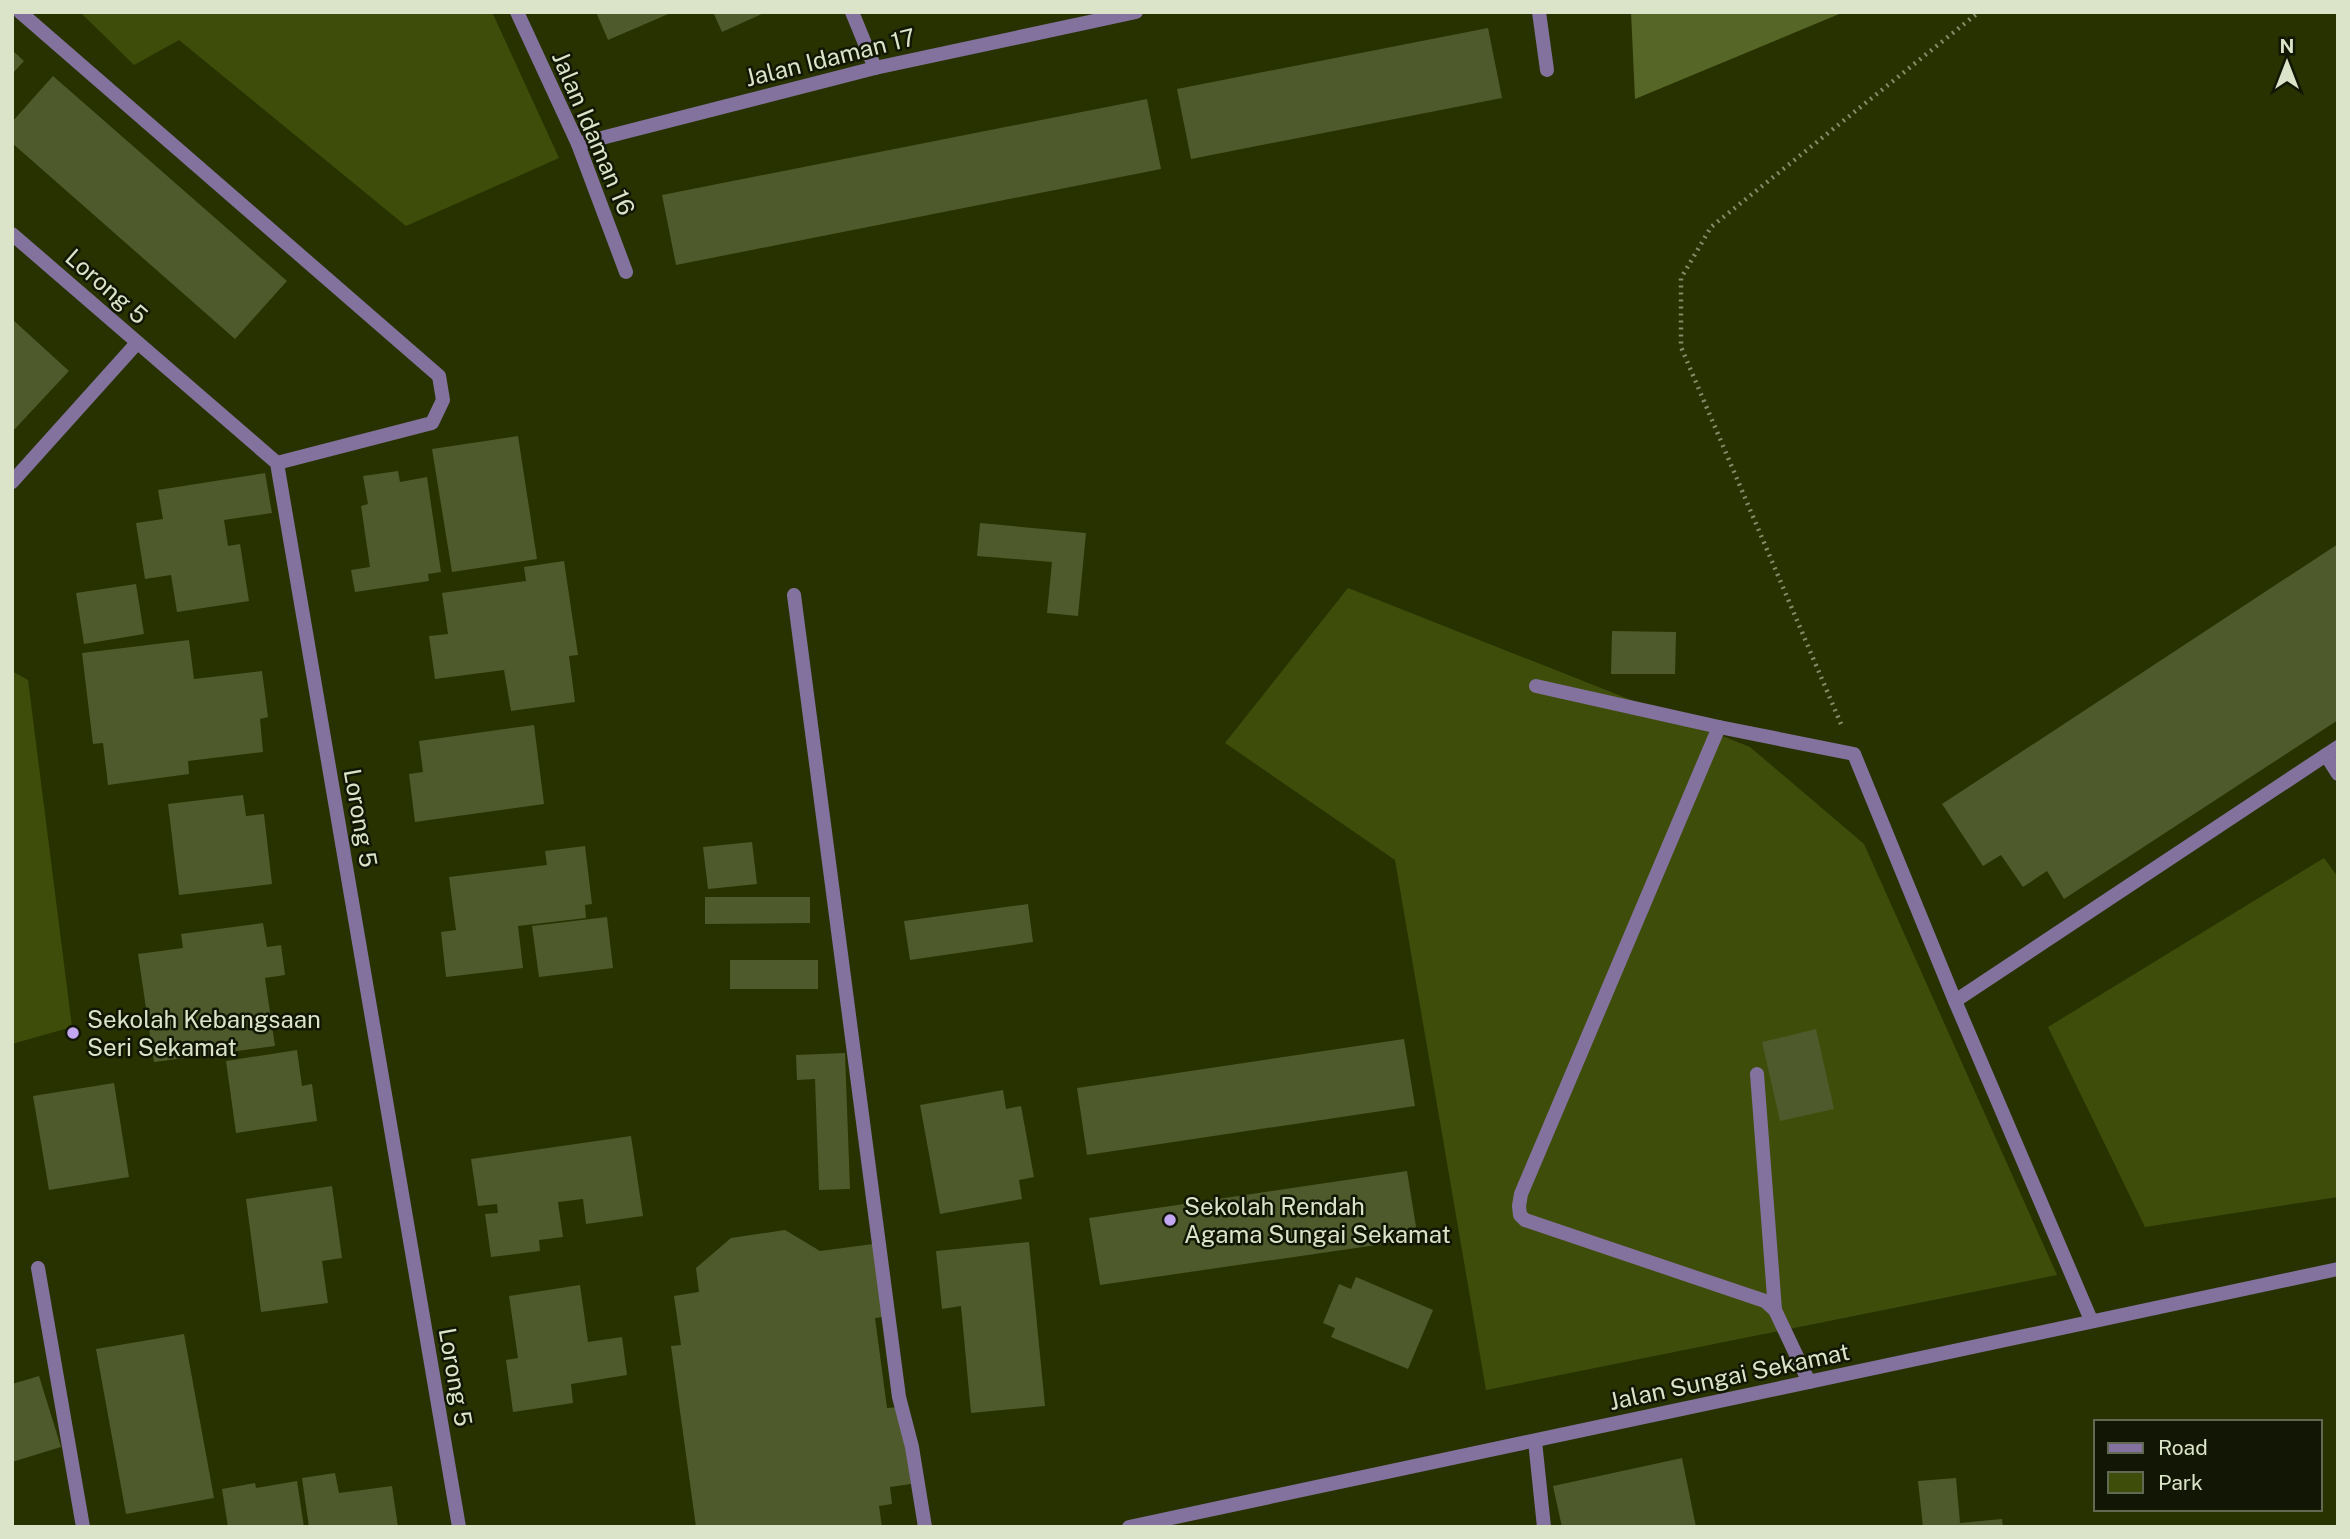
<svg xmlns="http://www.w3.org/2000/svg" width="2350" height="1539" font-family="'Public Sans',sans-serif">
  <rect width="100%" height="100%" fill="#273200"/>
  <g fill="#3f4d0a">
    <polygon points="80,12 492,12 559,158 406,226 179,40 134,65"/>
    <polygon points="1348,588 1750,747 1864,844 2057,1275 1486,1390 1395,860 1225,743"/>
    <polygon points="12,671 28,680 72,1027 12,1044"/>
    <polygon points="2324,858 2338,877 2338,1197 2145,1227 2048,1027"/>
  </g>
  <polygon fill="#566626" points="1631,12 1844,12 1635,99"/>
  <g fill="#4e5a2b">
    <polygon points="596,12 673,12 608,40"/>
    <polygon points="713,12 766,12 722,32"/>
    <polygon points="1488,28 1502,98 1191,159 1177,89"/>
    <polygon points="12,50 24,61 12,74"/>
    <polygon points="53,76 287,281 235,339 12,143 12,122"/>
    <polygon points="1147,99 1161,169 676,265 662,195"/>
    <polygon points="12,319 69,371 12,432"/>
    <polygon points="518,436 537,559 452,572 432,449"/>
    <polygon points="398,471 400,482 427,477 441,572 428,574 429,581 355,592 351,570 370,567 361,506 368,504 363,476"/>
    <polygon points="265,473 272,513 224,520 228,546 240,544 249,601 177,612 171,575 145,579 136,523 163,519 158,490"/>
    <polygon points="980,523 1086,533 1078,616 1047,613 1052,562 977,556"/>
    <polygon points="2338,544 2338,720 2064,899 2047,871 2023,887 2001,855 1983,866 1942,804"/>
    <polygon points="564,561 578,655 569,656 575,702 511,711 504,670 435,679 429,636 448,634 442,593 526,581 524,567"/>
    <polygon points="136,584 144,634 84,644 76,593"/>
    <polygon points="1612,631 1676,632 1675,674 1611,674"/>
    <polygon points="189,640 194,679 262,671 268,717 260,719 263,752 188,761 189,774 108,785 103,743 93,744 82,653"/>
    <polygon points="534,725 544,804 415,822 409,774 423,772 419,741"/>
    <polygon points="243,795 246,816 264,814 272,884 179,895 168,804"/>
    <polygon points="752,842 757,884 708,889 703,847"/>
    <polygon points="585,846 592,904 585,905 586,918 518,926 523,968 446,977 441,932 456,930 449,877 547,865 545,851"/>
    <polygon points="705,897 810,897 810,923 705,924"/>
    <polygon points="1028,904 1033,942 910,960 904,921"/>
    <polygon points="607,917 613,968 539,977 532,926"/>
    <polygon points="263,923 267,947 281,945 285,975 265,978 275,1046 154,1062 138,954 183,948 181,934"/>
    <rect x="730" y="960" width="88" height="29"/>
    <polygon points="1816,1029 1834,1109 1780,1121 1762,1042"/>
    <polygon points="1404,1039 1415,1106 1087,1155 1077,1088"/>
    <polygon points="297,1050 302,1086 312,1084 317,1121 236,1133 226,1061"/>
    <polygon points="845,1053 850,1189 819,1190 815,1079 797,1080 796,1055"/>
    <polygon points="114,1083 129,1177 49,1190 33,1096"/>
    <polygon points="1003,1090 1006,1109 1021,1106 1034,1177 1019,1180 1022,1199 940,1214 920,1105"/>
    <polygon points="631,1136 643,1216 586,1224 583,1199 558,1202 563,1237 539,1240 540,1251 491,1257 485,1214 498,1213 497,1204 478,1206 471,1159"/>
    <polygon points="1407,1171 1418,1239 1100,1285 1089,1218"/>
    <polygon points="332,1186 342,1258 322,1261 328,1303 261,1312 246,1199"/>
    <polygon points="785,1230 820,1251 873,1244 883,1317 875,1318 887,1408 901,1407 911,1484 890,1487 892,1504 879,1506 882,1527 696,1527 671,1346 681,1345 674,1296 699,1292 696,1268 731,1238"/>
    <polygon points="1029,1242 1045,1406 971,1413 961,1306 942,1309 936,1251"/>
    <polygon points="1356,1277 1433,1310 1408,1369 1331,1337 1335,1328 1323,1323 1339,1284 1351,1289"/>
    <polygon points="580,1285 588,1342 622,1337 627,1375 571,1384 573,1403 513,1412 506,1360 518,1358 509,1296"/>
    <polygon points="184,1334 214,1498 126,1514 96,1349"/>
    <polygon points="39,1376 61,1447 12,1462 12,1384"/>
    <polygon points="1682,1458 1696,1527 1562,1527 1553,1486"/>
    <polygon points="335,1473 339,1493 392,1486 398,1527 309,1527 302,1478"/>
    <polygon points="1956,1478 1960,1523 2002,1519 2003,1527 1923,1527 1918,1481"/>
    <polygon points="297,1481 304,1527 228,1527 222,1489 255,1483 256,1488"/>
  </g>
  <g fill="none" stroke-linecap="round" stroke-linejoin="round">
    <polyline stroke="#838c66" stroke-width="4.5" stroke-dasharray="2 5" stroke-linecap="butt" points="1841,724 1681,347 1681,278 1711,227 1979,12"/>
    <g stroke="#82729d" stroke-width="14">
      <polyline points="20,12 439,376 443,400 432,423 277,463"/>
      <polyline points="12,482 137,343"/>
      <polyline points="1536,686 1719,727 1854,754 1955,1001 2091,1320"/>
      <polyline points="1719,727 1521,1194 1519,1206 1520,1215 1525,1220 1765,1301 1775,1310 1809,1382"/>
      <polyline points="2326,755 2338,774"/>
      <polyline points="1757,1074 1775,1310"/>
      <polyline points="38,1268 83,1527"/>
    </g>
    <g stroke="#82729d" stroke-width="14">
      <polyline points="517,12 578,144 626,272"/>
      <polyline points="852,12 875,68"/>
      <polyline points="1539,12 1547,70"/>
      <polyline points="578,144 875,68 1136,12"/>
      <polyline points="12,234 277,463 459,1527"/>
      <polyline points="794,595 899,1397 912,1447 925,1527"/>
      <polyline points="1955,1001 2338,747"/>
      <polyline points="1535,1441 1544,1527"/>
      <polyline points="1129,1527 2338,1269"/>
    </g>
  </g>
  <g fill="#c4a7f1" stroke="#121705" stroke-width="2.5">
    <circle cx="73" cy="1033" r="7"/>
    <circle cx="1170" cy="1220" r="7"/>
  </g>
  <g text-anchor="middle" dominant-baseline="central" stroke-width="5" stroke-linejoin="round" paint-order="stroke">
    <g font-size="24" fill="#dbe3c9" stroke="#121705">
      <text transform="translate(830 57) rotate(-14)">Jalan Idaman 17</text>
      <text transform="translate(594 133) rotate(67)">Jalan Idaman 16</text>
      <text transform="translate(107 286) rotate(41)">Lorong 5</text>
      <text transform="translate(361 818) rotate(80)">Lorong 5</text>
      <text transform="translate(1729 1376) rotate(-12)">Jalan Sungai Sekamat</text>
      <text transform="translate(456 1377) rotate(80)">Lorong 5</text>
    </g>
    <g font-size="24" fill="#dbe3c9" stroke="#121705" text-anchor="start">
      <text x="87" y="1019">Sekolah Kebangsaan<tspan x="87" dy="28">Seri Sekamat</tspan></text>
      <text x="1184" y="1206">Sekolah Rendah<tspan x="1184" dy="28">Agama Sungai Sekamat</tspan></text>
    </g>
  </g>
  <rect width="2350" height="1539" fill="none" stroke="#dbe3c9" stroke-width="28"/>
  <rect x="2094" y="1420" width="228" height="91" fill="#121705" stroke="#626953" stroke-width="2"/>
  <rect x="2108" y="1443" width="35" height="10" fill="#82729d" stroke="#626953" stroke-width="2"/>
  <text x="2158" y="1455" font-size="21" fill="#dbe3c9">Road</text>
  <rect x="2108" y="1472" width="35" height="21" fill="#3f4d0a" stroke="#626953" stroke-width="2"/>
  <text x="2158" y="1490" font-size="21" fill="#dbe3c9">Park</text>
  <g transform="translate(2287 63)" stroke="#121705" stroke-width="5" paint-order="stroke">
  <path d="M0-5L12 26L0 18L-12 26Z" fill="#dbe3c9"/>
  <text y="-10" font-size="19" font-weight="bold" text-anchor="middle" fill="#dbe3c9">N</text>
  </g>
</svg>
